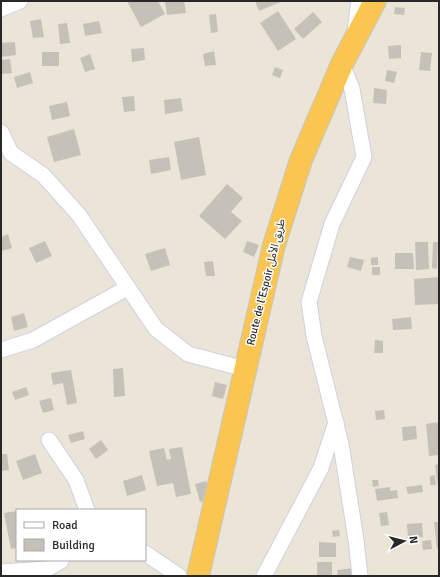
<svg xmlns="http://www.w3.org/2000/svg" width="440" height="577" font-family="Signika,'Noto Sans Arabic',sans-serif">
  <rect width="100%" height="100%" fill="#ebe5d8"/>
  <g fill="#c6c1b8">
    <polygon points="127,1 158,1 165,14 141,27"/>
    <polygon points="171,1 184,1 186,13 167,15 165,2"/>
    <polygon points="255,1 283,1 259,11"/>
    <polygon points="395,7 405,8 404,15 394,14"/>
    <polygon points="278,11 296,39 278,51 260,23"/>
    <polygon points="313,12 322,22 303,39 294,29"/>
    <polygon points="216,14 218,32 211,33 209,15"/>
    <polygon points="41,19 44,37 33,38 30,21"/>
    <polygon points="99,21 102,33 85,36 83,24"/>
    <polygon points="67,23 70,43 60,44 58,24"/>
    <polygon points="15,42 16,55 1,57 1,43"/>
    <polygon points="401,45 401,58 389,59 388,46"/>
    <polygon points="144,48 145,60 132,62 131,49"/>
    <polygon points="214,51 216,65 205,66 203,54"/>
    <rect x="42" y="52" width="17" height="14"/>
    <polygon points="421,52 432,53 430,71 419,70"/>
    <polygon points="90,54 95,69 85,72 80,58"/>
    <polygon points="10,59 12,73 2,74 1,60"/>
    <polygon points="275,67 283,70 280,78 272,75"/>
    <polygon points="387,70 397,72 394,83 385,81"/>
    <polygon points="30,72 33,83 17,88 14,77"/>
    <polygon points="374,88 387,90 386,104 373,103"/>
    <polygon points="134,96 135,111 124,112 122,97"/>
    <polygon points="181,98 183,111 165,114 164,100"/>
    <polygon points="67,102 70,116 52,120 49,106"/>
    <polygon points="74,129 81,155 54,162 47,137"/>
    <polygon points="199,137 206,175 181,180 174,142"/>
    <polygon points="169,157 171,170 151,174 149,160"/>
    <polygon points="227,184 243,198 231,212 242,221 225,239 199,216"/>
    <polygon points="8,234 12,248 2,251 1,237"/>
    <polygon points="45,241 52,256 36,263 29,248"/>
    <polygon points="247,241 259,245 254,257 243,252"/>
    <polygon points="415,242 428,242 429,269 416,270"/>
    <polygon points="433,242 438,242 437,269 432,268"/>
    <polygon points="165,248 170,265 151,271 145,254"/>
    <polygon points="395,253 413,253 414,269 395,269"/>
    <polygon points="350,257 364,260 361,271 347,267"/>
    <polygon points="378,257 378,265 371,265 371,258"/>
    <polygon points="213,261 215,276 206,276 204,262"/>
    <rect x="372" y="267" width="8" height="8"/>
    <polygon points="439,277 439,304 415,305 414,279"/>
    <polygon points="24,313 28,327 14,331 11,317"/>
    <polygon points="411,317 412,329 393,330 392,319"/>
    <polygon points="375,340 383,341 383,353 374,353"/>
    <polygon points="123,368 125,396 114,397 113,369"/>
    <polygon points="71,370 77,403 67,405 63,383 53,385 51,373"/>
    <polygon points="215,382 227,385 223,399 212,396"/>
    <polygon points="26,387 29,395 15,400 12,392"/>
    <polygon points="51,398 54,410 43,413 39,401"/>
    <polygon points="384,410 385,419 376,420 375,411"/>
    <polygon points="439,422 439,455 429,456 426,424"/>
    <polygon points="416,426 417,439 403,441 402,427"/>
    <polygon points="83,431 85,439 71,443 68,435"/>
    <polygon points="101,440 108,450 96,459 89,449"/>
    <polygon points="182,447 191,494 176,497 173,483 157,486 149,451 164,448 167,460 171,459 169,449"/>
    <polygon points="1,454 7,454 9,470 1,471"/>
    <polygon points="35,454 42,473 23,480 16,461"/>
    <polygon points="439,464 439,487 438,488 435,465"/>
    <polygon points="142,475 146,490 127,496 123,481"/>
    <polygon points="435,475 436,485 430,485 430,476"/>
    <polygon points="372,480 378,480 379,486 373,487"/>
    <polygon points="206,481 212,499 200,502 195,484"/>
    <polygon points="422,485 423,492 408,494 406,487"/>
    <polygon points="390,487 390,491 397,490 398,498 377,501 375,489"/>
    <polygon points="17,511 17,548 11,549 4,513"/>
    <polygon points="387,512 389,525 381,526 379,513"/>
    <polygon points="434,522 439,522 439,548 437,549"/>
    <polygon points="422,523 423,537 408,538 407,524"/>
    <polygon points="339,530 340,536 333,537 332,531"/>
    <polygon points="431,540 432,549 423,550 422,541"/>
    <polygon points="319,542 336,543 336,557 319,557"/>
    <rect x="317" y="562" width="15" height="14"/>
    <polygon points="353,568 354,576 338,576 337,570"/>
  </g>
  <g fill="none" stroke-linecap="round" stroke-linejoin="round">
    <g stroke="#ced0e2" stroke-width="17">
      <g id="minor">
        <polyline points="1,9 20,1"/>
        <polyline points="355,31 359,1"/>
        <polyline points="342,64 352,89 364,157 332,224 309,302 314,336 341,444 356,540 360,576"/>
        <polyline points="1,132 11,153 43,175 79,215 156,329 188,354 245,369"/>
        <polyline points="1,350 33,340 127,288"/>
        <polyline points="49,440 76,480 87,510"/>
        <polyline points="145,553 179,576"/>
        <polyline points="1,572 47,569 61,561"/>
        <polyline points="264,576 321,468 336,422"/>
      </g>
    </g>
    <g stroke="#c7c7c7" stroke-width="24">
      <polyline id="trunk" points="198,576 274,245 301,160 342,64 375,1"/>
    </g>
    <use href="#minor" stroke="#fff" stroke-width="15"/>
    <use href="#trunk" stroke="#fac551" stroke-width="22"/>
  </g>
  <g text-anchor="middle" dominant-baseline="central" stroke-width="3" stroke-linejoin="round" paint-order="stroke">
    <g font-size="11" fill="#282828" stroke="#fff">
      <text transform="translate(266 282) rotate(-76)">Route de l’Espoir طريق الأمل</text>
    </g>
  </g>
  <rect width="440" height="577" fill="none" stroke="#282828" stroke-width="4"/>
  <rect x="16" y="509" width="130" height="52" fill="#ffffff" stroke="#a9a9a9"/>
  <rect x="24" y="522" width="20" height="6" fill="#ffffff" stroke="#a9a9a9"/>
  <text x="52" y="529" font-size="12" fill="#282828">Road</text>
  <rect x="24" y="539" width="20" height="12" fill="#c6c1b8" stroke="#a9a9a9"/>
  <text x="52" y="549" font-size="12" fill="#282828">Building</text>
  <g transform="translate(404 541) rotate(83)" stroke="#ffffff" stroke-width="3" paint-order="stroke">
  <path d="M0-3L7 15L0 10L-7 15Z" fill="#282828"/>
  <text y="-6" font-size="11" font-weight="bold" text-anchor="middle" fill="#282828">N</text>
  </g>
</svg>
